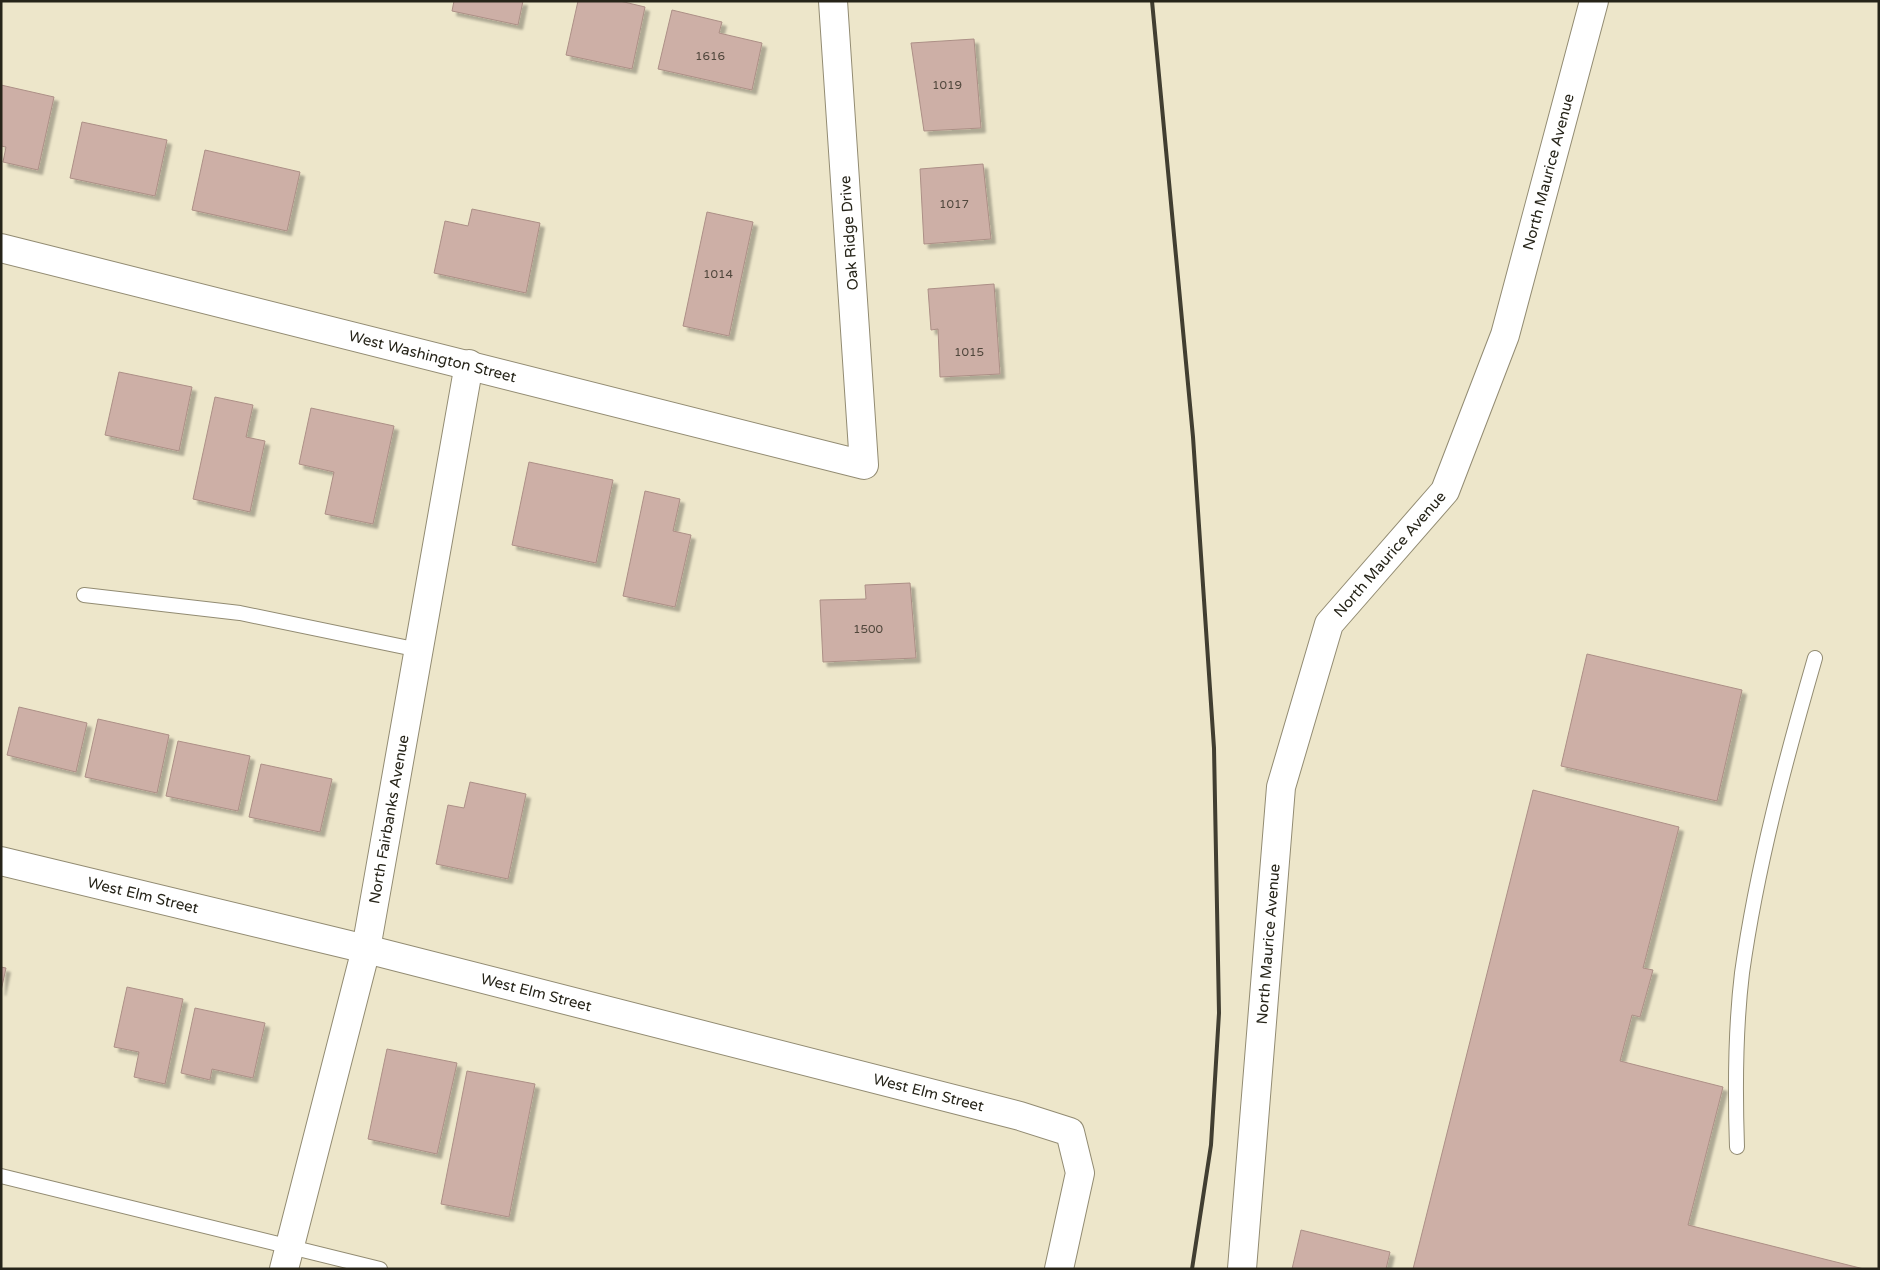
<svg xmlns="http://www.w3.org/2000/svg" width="1880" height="1270" font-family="'Varela Round',sans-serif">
  <defs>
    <filter id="shadow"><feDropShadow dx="4.5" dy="4.5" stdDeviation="1" flood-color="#0004"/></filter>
  </defs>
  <rect width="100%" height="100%" fill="#ede6ca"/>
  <g fill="#cdafa6" stroke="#ac8f86" filter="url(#shadow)">
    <polygon points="454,1 523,1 518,25 452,11"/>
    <polygon points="578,1 620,1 645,7 632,69 566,55"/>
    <polygon points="672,10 722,22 719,33 762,43 752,90 658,69"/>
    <polygon points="974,39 981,128 924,131 911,43"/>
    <polygon points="1,85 54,97 38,170 3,162 6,147 1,146"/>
    <polygon points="82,122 167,140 155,196 70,178"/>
    <polygon points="205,150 300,172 287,231 192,210"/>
    <polygon points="983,164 991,239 924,244 920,169"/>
    <polygon points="472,209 540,223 526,293 434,273 445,221 468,226"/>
    <polygon points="707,212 753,222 729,336 683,326"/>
    <polygon points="994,284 1000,374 940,377 938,329 931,330 928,289"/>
    <polygon points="119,372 192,387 179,451 105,435"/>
    <polygon points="215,397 253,405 246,437 265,441 250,512 193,499"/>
    <polygon points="311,408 394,426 373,524 325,514 334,472 299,464"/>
    <polygon points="529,462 613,480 596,563 512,545"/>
    <polygon points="645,491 680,499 673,531 691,535 675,607 623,596"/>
    <polygon points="910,583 916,658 823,662 820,600 866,599 865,585"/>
    <polygon points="1587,654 1742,690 1717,801 1561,766"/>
    <polygon points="19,707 87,723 76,772 7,755"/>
    <polygon points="98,719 169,735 157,793 85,777"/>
    <polygon points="178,741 250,756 238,811 166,796"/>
    <polygon points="261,764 332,779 320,832 249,817"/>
    <polygon points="470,782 526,794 508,879 436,864 448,805 464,808"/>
    <polygon points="1533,790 1679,827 1643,968 1653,970 1640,1017 1632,1015 1620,1061 1723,1087 1688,1225 1864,1269 1413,1269"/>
    <polygon points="1,967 6,968 1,991"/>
    <polygon points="127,987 183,999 165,1084 134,1077 139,1052 114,1047"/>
    <polygon points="195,1008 265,1023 253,1078 212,1069 210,1080 181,1073"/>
    <polygon points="387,1049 457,1063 437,1154 368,1139"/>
    <polygon points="467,1071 535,1084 509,1217 441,1204"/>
    <polygon points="1301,1230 1390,1252 1386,1269 1292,1269"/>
  </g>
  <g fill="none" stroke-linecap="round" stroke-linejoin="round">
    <g stroke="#928b72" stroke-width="16">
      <g id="service">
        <polyline points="84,595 240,613 419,650"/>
        <path d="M1737,1147C1735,1089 1735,1031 1742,973C1757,866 1785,762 1815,658"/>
        <polyline points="1,1176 380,1269"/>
      </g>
    </g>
    <g stroke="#928b72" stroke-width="30">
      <g id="minor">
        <path id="s1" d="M1,248L864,465L833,1"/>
        <path id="s2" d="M1,861L366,949L1020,1116L1070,1132L1080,1173L1059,1269"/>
        <path id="s3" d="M284,1269L366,949L469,364"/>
        <path id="s4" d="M1242,1269L1281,787L1329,624L1445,491L1505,335L1594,1"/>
      </g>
    </g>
    <use href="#service" stroke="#fff" stroke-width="14"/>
    <use href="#minor" stroke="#fff" stroke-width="28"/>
    <polyline stroke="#413e31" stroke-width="4" points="1152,1 1193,437 1214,748 1219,1013 1211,1145 1192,1269"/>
  </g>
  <g text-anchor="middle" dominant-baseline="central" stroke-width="4" stroke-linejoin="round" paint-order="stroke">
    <g font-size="12" fill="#50473c">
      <text x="710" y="56">1616</text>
      <text x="947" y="85">1019</text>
      <text x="954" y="204">1017</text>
      <text x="718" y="274">1014</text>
      <text x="969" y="352">1015</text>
      <text x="868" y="629">1500</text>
    </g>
    <g font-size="15" fill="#262419" stroke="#fff">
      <text stroke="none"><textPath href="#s4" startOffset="1166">North Maurice Avenue</textPath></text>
      <text transform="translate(849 233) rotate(-94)">Oak Ridge Drive</text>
      <text stroke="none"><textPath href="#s1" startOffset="445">West Washington Street</textPath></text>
      <text stroke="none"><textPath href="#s4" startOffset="746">North Maurice Avenue</textPath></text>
      <text stroke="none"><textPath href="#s3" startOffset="462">North Fairbanks Avenue</textPath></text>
      <text stroke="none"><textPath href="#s2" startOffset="146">West Elm Street</textPath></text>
      <text stroke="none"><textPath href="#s4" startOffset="326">North Maurice Avenue</textPath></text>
      <text stroke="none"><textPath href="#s2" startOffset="551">West Elm Street</textPath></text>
      <text stroke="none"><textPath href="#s2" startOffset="956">West Elm Street</textPath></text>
    </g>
  </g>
  <rect width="1880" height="1270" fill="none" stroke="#262419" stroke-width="5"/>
</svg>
